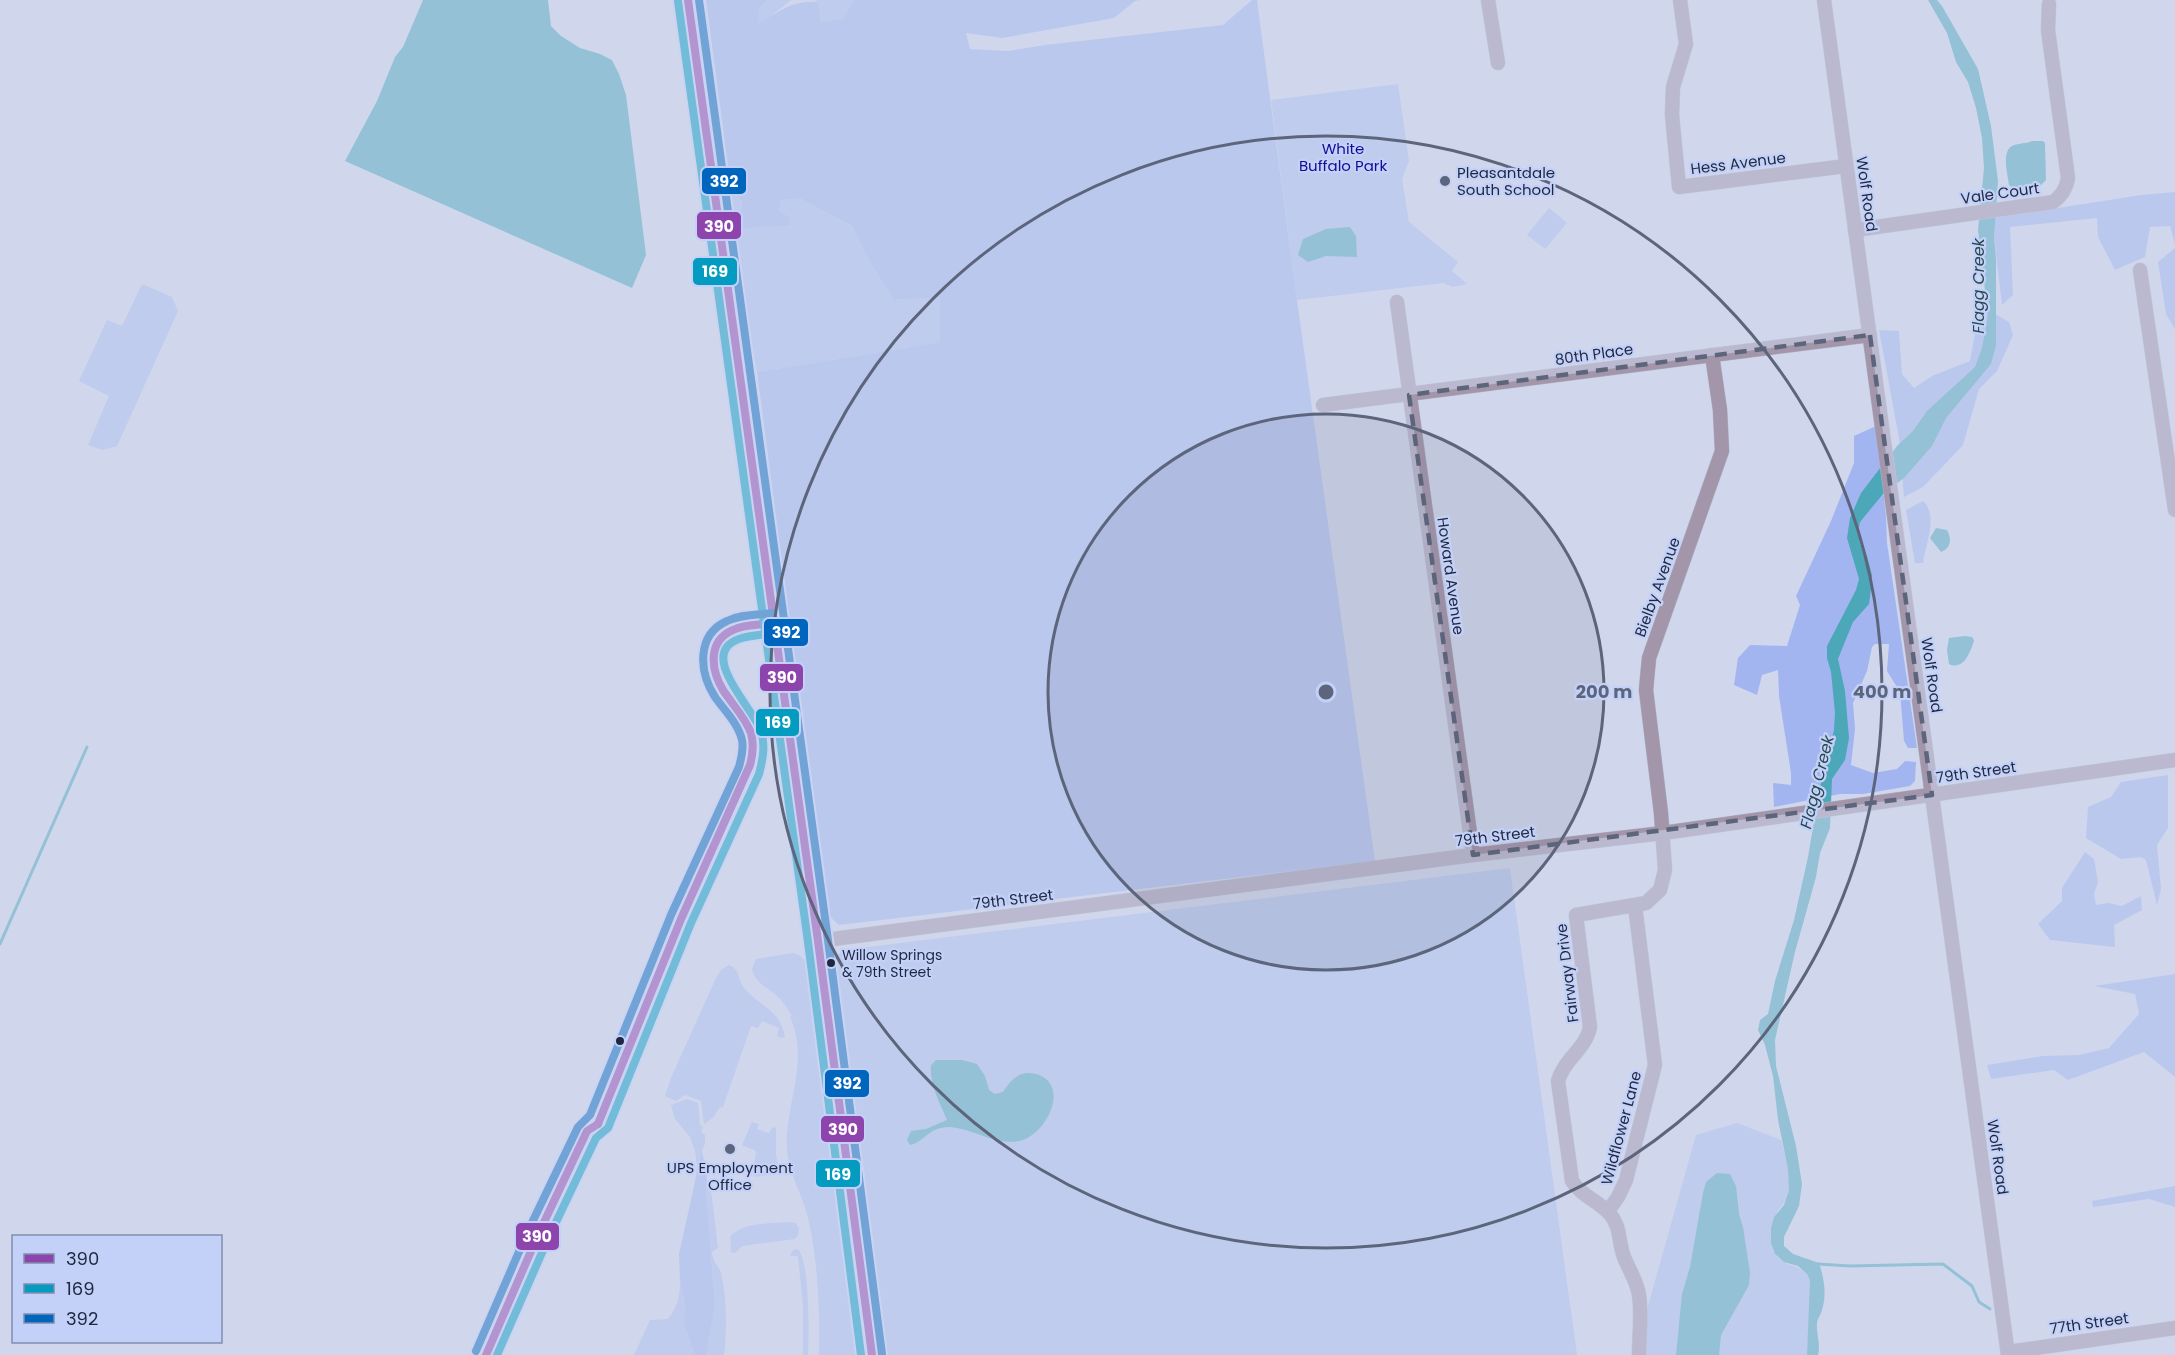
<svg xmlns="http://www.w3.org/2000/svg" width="2175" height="1355" font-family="Poppins,sans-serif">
  <rect width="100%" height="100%" fill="#d0d7ec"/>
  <g fill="#adbeee">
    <polygon points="768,0 791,0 770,17 758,23 760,7"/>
    <polygon points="814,0 854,0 843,19 820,24 818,2"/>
    <polygon points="1398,84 1409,161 1402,179 1409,222 1458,262 1452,271 1467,284 1453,287 1443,283 1297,300 1271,100"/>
    <polygon points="731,189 743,202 740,211 779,211 781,200 799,198 852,226 867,257 894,300 940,296 940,342 757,372 732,237"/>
    <polygon points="1549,208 1567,223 1545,249 1527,235"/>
    <polygon points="142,284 172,297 178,311 117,446 102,450 88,445 109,396 79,381 107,320 122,326"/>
    <polygon points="1510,868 1577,1355 887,1355 834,959 843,950"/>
    <path d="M793,953C810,957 813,977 816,991L856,1270L863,1355H819C820,1311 818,1265 809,1222C802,1189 784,1171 787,1134C790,1094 808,1056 790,1017L792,1016C787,1008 783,1001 776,995C766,986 755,983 752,969L756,959Z"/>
    <path d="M729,965C740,969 738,981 745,989C762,1008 778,1008 785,1036L782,1038L777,1036L779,1028L762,1021L758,1028L751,1026L723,1107L719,1108L714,1117L704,1124L701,1101L685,1095L676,1101L665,1096L671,1078L716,978L721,970Z"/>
    <polygon points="687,1099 698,1103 700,1125 703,1127 701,1132 705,1135 705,1144 702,1150 694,1190 697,1167 695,1151 690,1137 675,1119 671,1105"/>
    <polygon points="752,1122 759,1124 757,1129 769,1133 773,1127 776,1128 776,1155 780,1173 755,1177 753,1175 756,1151 742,1145"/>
    <path d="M1737,1123L1781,1140C1785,1156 1792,1176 1789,1192C1787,1202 1779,1207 1775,1216C1770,1225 1770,1244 1775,1253C1782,1268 1801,1262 1811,1280L1807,1355H1646V1313L1696,1135Z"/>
    <path d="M707,1180L710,1182L718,1248L712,1252C713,1264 719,1265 721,1273C727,1299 727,1329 724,1355H706L714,1312V1294L706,1188Z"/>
    <path d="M788,1222L795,1223L799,1228L798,1235L795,1239L742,1246L735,1253L731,1252L730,1237C741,1222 771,1224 788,1222Z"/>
    <path d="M797,1249C810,1256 809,1338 808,1355H803V1307L798,1256H790L792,1251Z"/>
    <path d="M680,1280L685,1304L684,1324L695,1355H634L650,1320L668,1319C678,1306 680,1296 680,1280Z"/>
  </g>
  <g fill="#a2b5f0">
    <path d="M706,0H768L760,7L758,23C781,12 790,0 818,2L821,23L843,19L854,0H1140L1135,1L1114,18L1002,38L966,33L970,49L1008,51L1045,45L1223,25L1252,0H1257L1297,300L1375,861L839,925L828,915L757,372L940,342V297L894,300L867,257L852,226L799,198L781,200L779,211L790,218L789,225L741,228L740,211L743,202L731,189Z"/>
    <polygon points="2175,192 2175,245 2170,226 2150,227 2145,257 2115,270 2098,237 2097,218 2010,227 2013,295 2002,305 1994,237 1994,218 2141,195"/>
    <polygon points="2175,248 2175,329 2166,314 2158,262"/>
    <polygon points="1980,305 2009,322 2013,335 1997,371 1979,389 1963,445 1923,487 1904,497 1899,438 1879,330 1899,331 1902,374 1914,388 1932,376 1970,361"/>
    <polygon points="1876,426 1886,516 1887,543 1917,748 1908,748 1904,741 1900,692 1887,671 1889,644 1875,644 1872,647 1867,671 1853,703 1855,729 1851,765 1873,773 1897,769 1905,761 1916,762 1915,781 1910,786 1863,794 1840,794 1774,807 1773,783 1791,785 1791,773 1779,696 1778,670 1762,675 1757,695 1734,685 1738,658 1750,645 1787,646 1800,605 1796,596 1831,521 1854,463 1854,436"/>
    <path d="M1923,501C1939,515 1925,545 1923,563H1915L1906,510Z"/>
    <polygon points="2168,775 2168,828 2157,845 2161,889 2157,905 2146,860 2141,857 2121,859 2086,838 2088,807 2111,797 2121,782"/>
    <polygon points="2085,852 2094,859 2098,882 2094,894 2096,905 2109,903 2122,906 2141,896 2142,910 2114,925 2115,947 2050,940 2038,924 2062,901 2062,888"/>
    <polygon points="2175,974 2175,1077 2144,1052 2068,1080 2054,1070 1991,1079 1987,1065 2043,1056 2079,1055 2109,1048 2139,1014 2135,994 2094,986"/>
    <polygon points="702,1150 707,1180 706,1189 714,1294 714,1312 706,1355 695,1355 684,1324 685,1304 680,1280 679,1254"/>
    <polygon points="2175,1186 2175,1207 2149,1199 2093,1207 2092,1201"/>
  </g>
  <g fill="#4ca7b8">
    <polygon points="423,0 548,0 551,26 561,36 580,48 600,54 612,60 619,74 626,95 646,255 632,288 345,161 377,101 395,57 403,47"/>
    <path d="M1928,0H1937L1942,6L1978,69L1991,126L1998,181L1994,237L1996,259V345L1991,364L1946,418L1932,446L1904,478L1883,494L1860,522L1858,533L1860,544L1867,556L1872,575L1871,589L1869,604L1853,622L1838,659L1845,691L1849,738L1845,760L1832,779L1830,828L1820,853L1816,877L1795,952L1775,1040L1776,1066L1796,1146L1802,1184L1799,1206L1784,1237V1246L1793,1254L1819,1263C1824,1278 1827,1294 1822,1310C1821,1315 1818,1317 1817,1323C1816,1334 1821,1344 1818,1355H1807L1810,1280L1807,1274L1798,1266L1784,1262L1775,1254L1771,1243V1228L1774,1217L1784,1205L1789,1191L1788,1169L1778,1120L1773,1076L1765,1045L1758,1030L1760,1020L1768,1014L1775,981L1794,920L1808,857L1819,791L1834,730L1835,713L1831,672L1827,658V646L1856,590L1859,579L1847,538L1850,518L1861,493L1897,446L1913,431L1927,411L1975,367L1982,348L1988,316L1978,230L1984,168L1982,138L1976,108L1968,82L1956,62L1947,33Z"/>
    <path d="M2032,141H2043L2045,143L2046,180L2038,188L2016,191L2009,185C2008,175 2001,152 2012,146C2017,143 2026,144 2032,141Z"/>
    <polygon points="1350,227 1356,236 1357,257 1326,256 1308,262 1298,255 1303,239 1326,229"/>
    <path d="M1936,528L1947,530C1952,539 1951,548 1941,552L1930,538Z"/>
    <path d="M1965,636L1972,637L1974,640C1971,652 1963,671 1949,664L1947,650L1949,638Z"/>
    <path d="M936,1060H962L977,1064L985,1076L989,1090L995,1094L1003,1092C1011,1080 1019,1070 1036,1074C1072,1084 1046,1136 1019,1141C997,1146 973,1129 951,1127C928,1126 925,1142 910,1145L907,1140L911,1131L926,1129L947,1120C940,1103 929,1084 931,1065Z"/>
    <polygon points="1717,1173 1730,1174 1736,1186 1739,1214 1743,1227 1750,1273 1749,1285 1721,1335 1719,1355 1676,1355 1682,1294 1690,1267 1703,1193 1706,1182"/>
  </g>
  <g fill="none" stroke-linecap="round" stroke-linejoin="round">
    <g stroke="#4ca7b8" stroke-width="3">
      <polyline points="0,944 87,747"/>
      <polyline points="1818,1264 1850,1266 1943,1264 1972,1286 1979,1302 1990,1309"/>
    </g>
    <g stroke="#afb5c7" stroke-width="15">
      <g id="minor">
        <polyline points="1488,0 1498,63"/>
        <polyline points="1680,0 1686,44 1673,87 1672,115 1679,187 1846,166"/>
        <polyline points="1824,0 2008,1355"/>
        <path d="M1855,230L2053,202C2062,196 2066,189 2068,178L2048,30L2049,4"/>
        <polyline points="2140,270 2175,510"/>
        <polyline points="1397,302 1473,855"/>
        <polyline points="1323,405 1870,335"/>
        <polyline points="818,941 1473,855 1663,833 2175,760"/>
        <polyline points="1608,1211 1618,1197 1626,1180 1655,1065 1635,906"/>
        <polyline points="2008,1352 2175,1328"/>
        <path d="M1639,1355C1639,1336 1642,1314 1639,1295C1637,1281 1629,1270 1624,1257C1618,1241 1621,1227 1610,1214C1599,1201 1581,1196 1572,1181L1558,1081C1564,1059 1586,1049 1590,1027L1576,915L1646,903L1660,890L1665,870L1661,813L1646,690L1649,658L1722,451L1720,410L1712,355"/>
      </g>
    </g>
    <g stroke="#afb5c7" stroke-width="18">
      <polyline id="major" points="688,0 818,941 872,1355"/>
    </g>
    <use href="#minor" stroke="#a396ab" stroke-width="14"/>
    <use href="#major" stroke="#a198af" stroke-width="16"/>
    <g stroke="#c3d1f9" stroke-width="12">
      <g id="bus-1">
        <polyline points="688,0 818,941 872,1355"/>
        <path d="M598,1124L681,919L750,765C753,754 754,744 751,733C745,717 732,704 723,690C711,670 707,641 733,630C745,624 761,625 774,623"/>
        <polyline points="486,1355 538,1235 587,1131 598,1124"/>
      </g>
    </g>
    <g stroke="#c3d1f9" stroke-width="12">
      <g id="bus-2">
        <polyline points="678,1 808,942 861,1355"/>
        <path d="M497,1355L548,1239L596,1138L608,1128L691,923L759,774C763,759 766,744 760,729C752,707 697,654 739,639C750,635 763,635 775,633"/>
      </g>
    </g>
    <g stroke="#c3d1f9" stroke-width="12">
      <g id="bus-3">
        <polyline points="699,0 828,940 882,1354"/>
        <path d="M476,1351L528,1231L578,1127L590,1115L671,915L739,767C741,759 744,749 742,740C738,723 724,710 715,697C699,672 696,635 727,621C741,614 758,615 773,613"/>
      </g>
    </g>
    <use href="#bus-1" stroke="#8e44ad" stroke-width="8"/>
    <use href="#bus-2" stroke="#039cc0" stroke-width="8"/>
    <use href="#bus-3" stroke="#0065bd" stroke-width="8"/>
  </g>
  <path d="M0 0H2175V1355H0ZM1870,335L1932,795L1473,855L1409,395Z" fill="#d0d7ec" fill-opacity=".55" fill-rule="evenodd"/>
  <path fill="none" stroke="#5d657c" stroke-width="4.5" stroke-dasharray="12 8" stroke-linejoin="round" d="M1870,335L1932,795L1473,855L1409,395Z"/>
  <circle cx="1326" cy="692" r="278" fill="#5d657c" fill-opacity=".12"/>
  <g fill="none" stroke="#5d657c" stroke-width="3">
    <circle cx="1326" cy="692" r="278"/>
    <circle cx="1326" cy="692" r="556"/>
  </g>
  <g fill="#5d657c" stroke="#c3d1f9" stroke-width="2">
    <circle cx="1445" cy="181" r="6"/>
    <circle cx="730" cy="1149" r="6"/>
  </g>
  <g fill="#1f2740" stroke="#c3d1f9" stroke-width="2">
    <circle cx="831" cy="963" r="5"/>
    <circle cx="620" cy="1041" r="5"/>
  </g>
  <g text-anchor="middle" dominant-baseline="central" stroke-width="4.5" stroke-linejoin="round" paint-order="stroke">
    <g font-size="14" fill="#1f2740" stroke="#c3d1f9" text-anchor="start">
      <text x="842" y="955">Willow Springs<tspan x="842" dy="17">&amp; 79th Street</tspan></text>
    </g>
    <g font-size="15" fill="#150b94" stroke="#c3d1f9">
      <text x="1343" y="148">White<tspan x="1343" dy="17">Buffalo Park</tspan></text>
    </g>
    <g font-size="15" fill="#1f2740" stroke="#c3d1f9">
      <text transform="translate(1738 163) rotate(-7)">Hess Avenue</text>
      <text transform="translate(2000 193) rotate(-8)">Vale Court</text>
      <text transform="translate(1867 194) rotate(82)">Wolf Road</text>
      <text transform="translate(1594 354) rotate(-8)">80th Place</text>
      <text transform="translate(1451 576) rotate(82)">Howard Avenue</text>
      <text transform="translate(1657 587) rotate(-70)">Bielby Avenue</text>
      <text transform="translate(1932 675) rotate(82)">Wolf Road</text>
      <text transform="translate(1976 772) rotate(-8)">79th Street</text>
      <text transform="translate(1495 836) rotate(-7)">79th Street</text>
      <text transform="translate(1013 899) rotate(-7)">79th Street</text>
      <text transform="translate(1567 973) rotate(-97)">Fairway Drive</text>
      <text transform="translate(1621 1128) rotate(-75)">Wildflower Lane</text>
      <text transform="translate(1998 1157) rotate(82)">Wolf Road</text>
      <text transform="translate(2089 1323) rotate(-8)">77th Street</text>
    </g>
    <g font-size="15" fill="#1f2740" stroke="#c3d1f9" text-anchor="start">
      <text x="1457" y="172">Pleasantdale<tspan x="1457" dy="17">South School</tspan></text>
      <text x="730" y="1167" text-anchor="middle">UPS Employment<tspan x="730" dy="17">Office</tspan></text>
    </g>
    <g font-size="16" font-style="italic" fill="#27484d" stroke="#c3d1f9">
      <text transform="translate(1978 286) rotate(-90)">Flagg Creek</text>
      <text transform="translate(1817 782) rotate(-76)">Flagg Creek</text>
    </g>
  </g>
  <circle cx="1326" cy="692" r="9" fill="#5d657c" stroke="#c3d1f9" stroke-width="3"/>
  <g font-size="18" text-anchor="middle" font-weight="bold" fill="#5d657c" stroke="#c3d1f9" stroke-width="4.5" stroke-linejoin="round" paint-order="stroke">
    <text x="1604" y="698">200 m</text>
    <text x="1882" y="698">400 m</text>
  </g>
  <g stroke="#c3d1f9" stroke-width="2">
    <rect x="701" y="167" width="46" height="28" rx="6" fill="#0065bd"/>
    <rect x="696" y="211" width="46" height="29" rx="6" fill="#8e44ad"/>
    <rect x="692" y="257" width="46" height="29" rx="6" fill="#039cc0"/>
    <rect x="763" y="618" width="46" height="29" rx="6" fill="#0065bd"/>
    <rect x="759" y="663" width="45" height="29" rx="6" fill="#8e44ad"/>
    <rect x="755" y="708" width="45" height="29" rx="6" fill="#039cc0"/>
    <rect x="824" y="1069" width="46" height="29" rx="6" fill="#0065bd"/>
    <rect x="820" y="1115" width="45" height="28" rx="6" fill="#8e44ad"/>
    <rect x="815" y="1159" width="46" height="29" rx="6" fill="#039cc0"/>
    <rect x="515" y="1222" width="45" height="29" rx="6" fill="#8e44ad"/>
  </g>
  <g font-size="16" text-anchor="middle" font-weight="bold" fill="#fff">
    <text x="724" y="187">392</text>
    <text x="719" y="232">390</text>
    <text x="715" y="277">169</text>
    <text x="786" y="638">392</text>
    <text x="782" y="683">390</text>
    <text x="778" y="728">169</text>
    <text x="847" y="1089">392</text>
    <text x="843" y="1135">390</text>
    <text x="838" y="1180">169</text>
    <text x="537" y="1242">390</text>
  </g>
  <rect x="12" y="1235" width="210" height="108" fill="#c3d1f9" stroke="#818daf" stroke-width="1.5"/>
  <rect x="24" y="1254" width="30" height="9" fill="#8e44ad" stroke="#818daf" stroke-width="1.5"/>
  <text x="66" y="1265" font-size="18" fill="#1f2740">390</text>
  <rect x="24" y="1284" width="30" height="9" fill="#039cc0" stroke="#818daf" stroke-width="1.5"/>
  <text x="66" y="1295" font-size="18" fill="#1f2740">169</text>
  <rect x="24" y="1314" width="30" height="9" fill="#0065bd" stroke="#818daf" stroke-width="1.5"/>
  <text x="66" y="1325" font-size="18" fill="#1f2740">392</text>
</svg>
